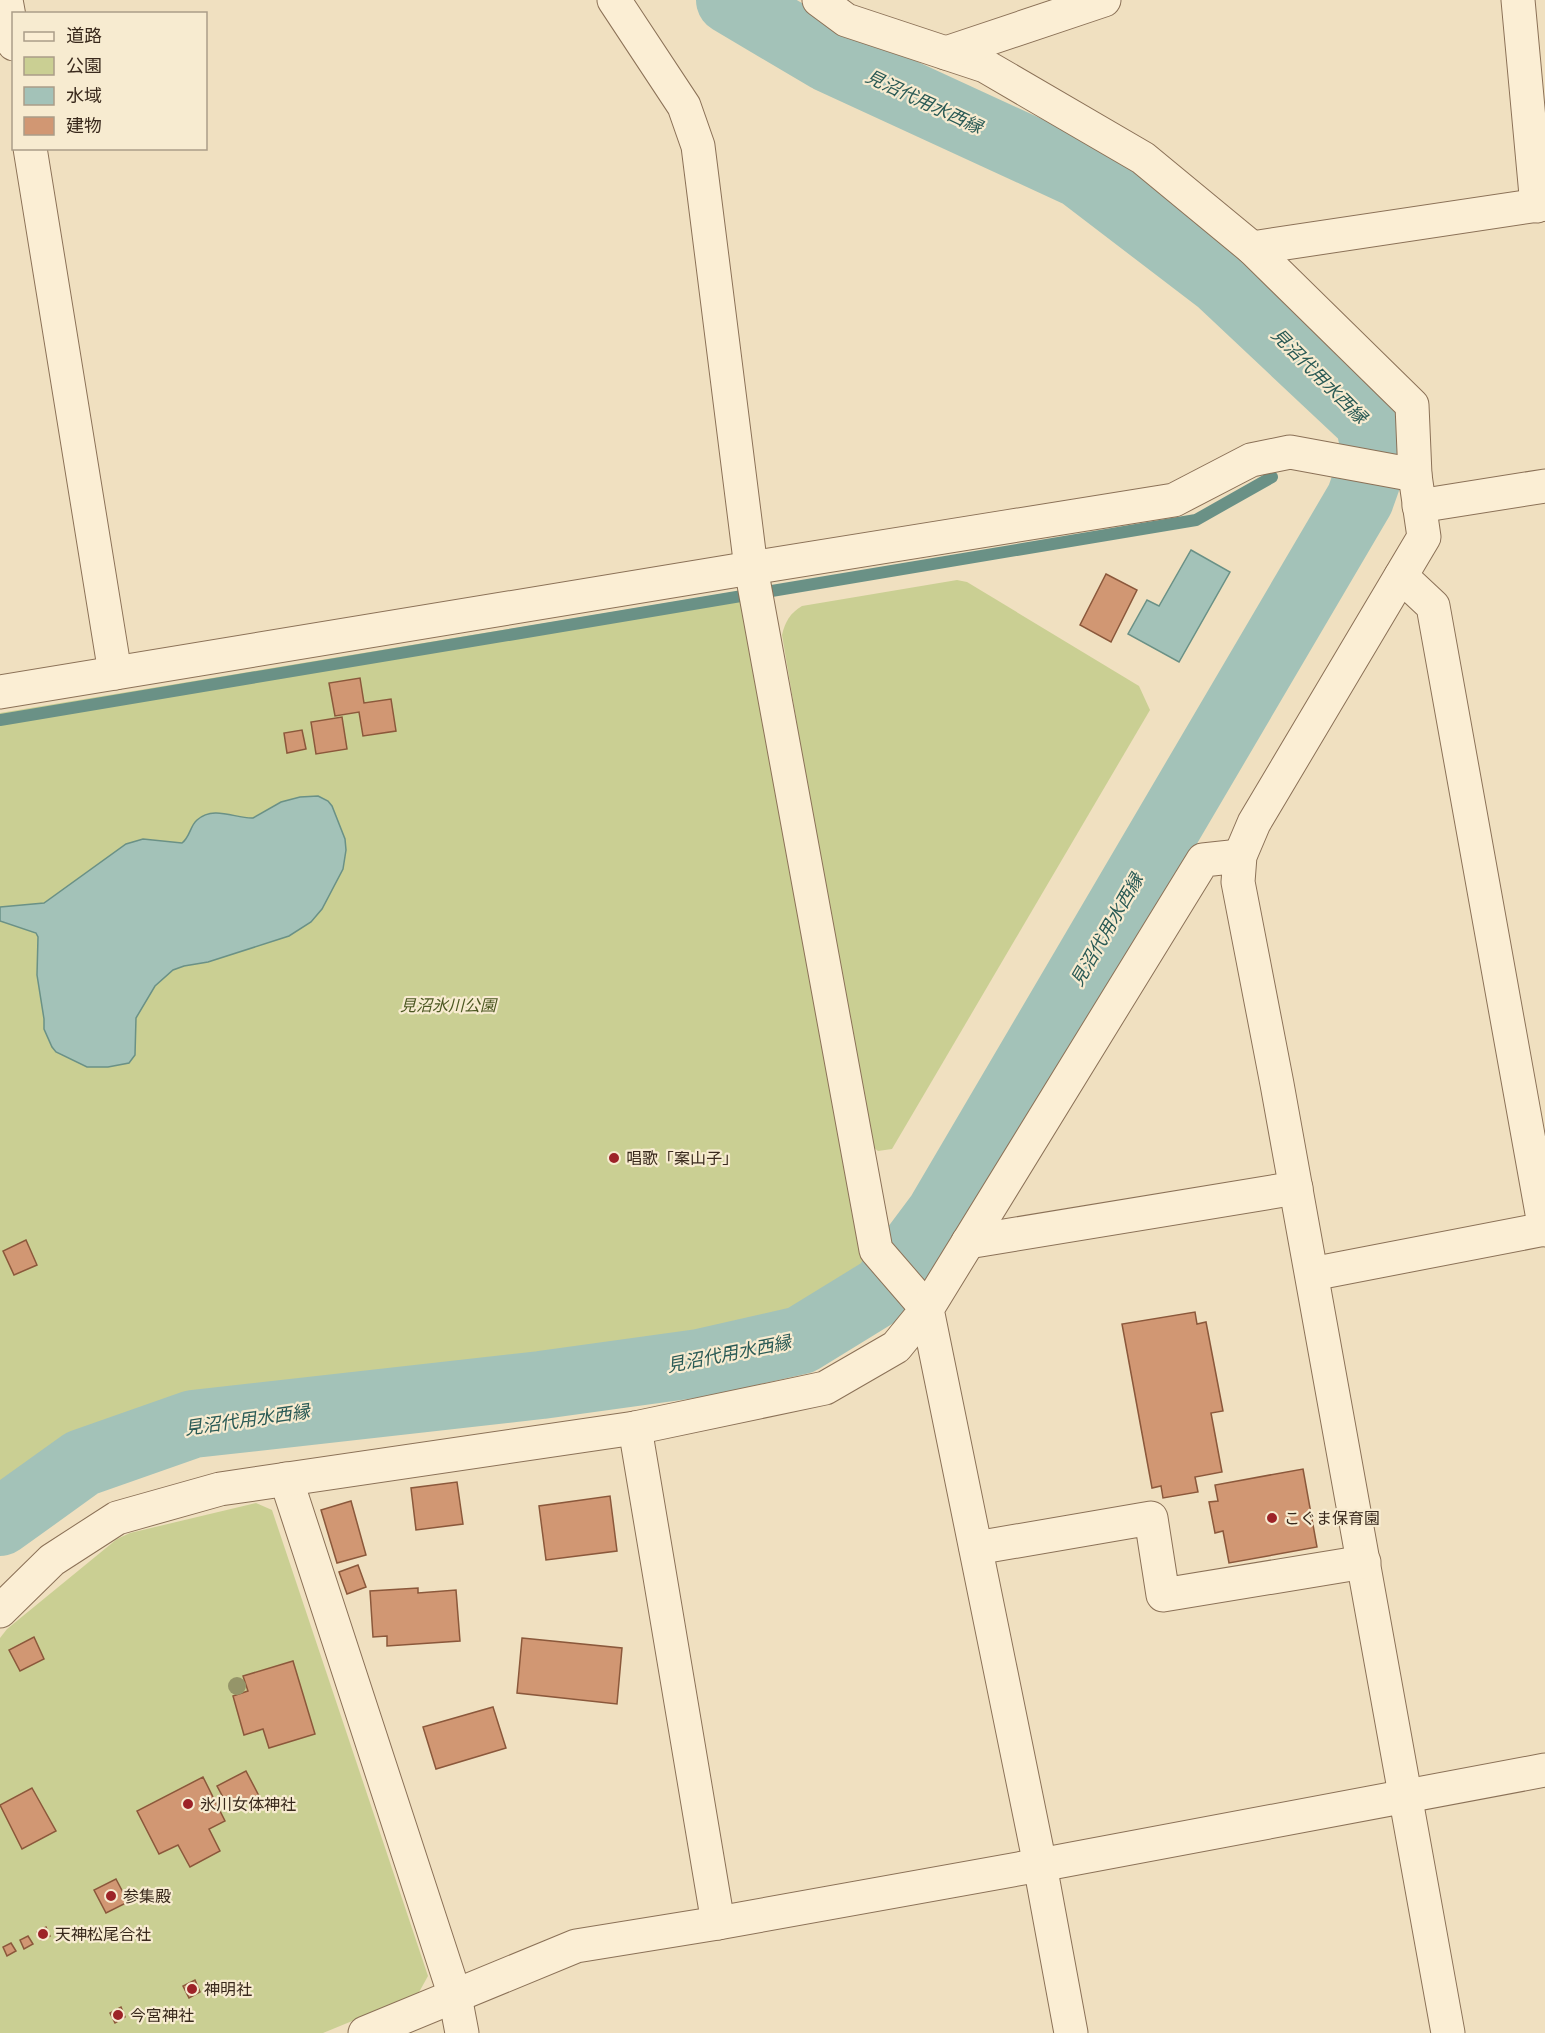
<svg xmlns="http://www.w3.org/2000/svg" width="1545" height="2033" font-family="Bitter,'Noto Sans JP',serif">
  <rect width="100%" height="100%" fill="#f0e0c0"/>
  <g fill="#cacf93">
    <path d="M957,580L967,582L1139,686L1150,710L892,1149L878,1151L867,1142L782,635C785,622 790,613 802,606Z"/>
    <polygon points="745,590 852,1214 865,1270 823,1303 762,1328 523,1360 221,1396 177,1404 97,1433 0,1486 0,713"/>
    <polygon points="256,1503 272,1510 428,1976 418,1994 323,2033 0,2033 0,1638 7,1629 117,1539 130,1533"/>
  </g>
  <g fill="#a3c2b8" stroke="#6a9186" stroke-width="1.5">
    <polygon points="1191,550 1230,572 1179,662 1128,634 1147,600 1159,606"/>
    <path d="M318,796L328,801L332,806L345,839L346,850L343,869L322,909L311,922L289,936L208,962L184,966L173,970L155,986L136,1018L135,1055L129,1063L108,1067H87L56,1052L52,1047L44,1029V1019L37,975L38,937L36,933L0,921V907L44,903L126,844L143,839L182,843C190,837 190,826 197,820C214,805 236,819 253,818L281,802L300,797Z"/>
  </g>
  <g fill="none" stroke-linecap="round" stroke-linejoin="round">
    <polyline stroke="#6a9186" stroke-width="12" points="0,720 1196,520 1272,477"/>
    <polyline stroke="#a3c2b8" stroke-width="68" points="0,1522 82,1463 193,1424 541,1385 700,1363 801,1340 884,1289 940,1214 1360,499 1376,454 1369,421 1220,281 1080,174 828,58 730,0"/>
  </g>
  <g fill="#d19773" stroke="#8b583b" stroke-width="1.5">
    <polygon points="1106,574 1137,590 1111,642 1080,625"/>
    <polygon points="360,678 364,703 391,699 396,731 363,736 359,712 335,716 329,683"/>
    <polygon points="342,717 347,749 316,754 311,722"/>
    <polygon points="302,730 306,749 287,753 284,733"/>
    <polygon points="26,1240 37,1265 14,1275 3,1251"/>
    <polygon points="1195,1312 1197,1324 1206,1322 1223,1411 1211,1413 1222,1472 1195,1477 1198,1492 1163,1498 1161,1486 1152,1488 1122,1324"/>
    <polygon points="1303,1469 1317,1547 1229,1563 1223,1531 1215,1533 1209,1502 1218,1501 1215,1485"/>
    <polygon points="457,1482 463,1524 416,1530 411,1488"/>
    <polygon points="610,1496 617,1551 546,1560 539,1506"/>
    <polygon points="351,1501 366,1555 337,1563 321,1510"/>
    <polygon points="358,1565 366,1587 347,1594 339,1572"/>
    <polygon points="418,1588 418,1593 456,1590 460,1641 387,1646 387,1636 373,1637 370,1591"/>
    <polygon points="34,1637 44,1659 20,1671 9,1650"/>
    <polygon points="522,1638 622,1648 617,1704 517,1693"/>
    <polygon points="293,1661 315,1734 269,1748 263,1729 244,1735 233,1696 248,1691 243,1676"/>
    <polygon points="493,1707 506,1748 436,1769 423,1727"/>
    <polygon points="246,1771 259,1796 230,1810 217,1786"/>
    <polygon points="203,1777 225,1821 209,1829 220,1851 190,1867 178,1845 159,1854 137,1811"/>
    <polygon points="32,1788 56,1831 22,1849 0,1805"/>
    <polygon points="116,1879 128,1902 106,1913 94,1890"/>
    <polygon points="46,1927 50,1936 41,1940 37,1932"/>
    <polygon points="28,1936 33,1944 24,1949 20,1940"/>
    <polygon points="11,1943 16,1951 7,1956 3,1947"/>
    <polygon points="195,1980 200,1992 189,1998 183,1986"/>
    <polygon points="121,2007 125,2017 115,2023 110,2013"/>
  </g>
  <g fill="none" stroke-linecap="round" stroke-linejoin="round">
    <g stroke="#8b7157" stroke-width="35">
      <g id="minor">
        <polyline points="6,0 14,44"/>
        <polyline points="819,0 846,20 985,66 1143,158 1252,248 1412,405 1415,475 1424,537 1254,823 1240,856 1238,882 1277,1084 1448,2033"/>
        <polyline points="1518,0 1537,206"/>
        <polyline points="946,53 1104,0"/>
        <polyline points="30,148 115,673"/>
        <polyline points="1252,248 1545,204"/>
        <polyline points="1419,506 1545,486"/>
        <polyline points="1401,576 1433,606 1545,1230"/>
        <polyline points="0,692 751,568 1174,500 1251,460 1290,452 1415,475"/>
        <polyline points="968,1242 1296,1188"/>
        <polyline points="1312,1274 1545,1229"/>
        <polyline points="635,1428 718,1923"/>
        <polyline points="286,1479 455,1996 462,2033"/>
        <polyline points="976,1548 1151,1518 1163,1595 1364,1562"/>
        <polyline points="0,1611 52,1560 117,1518 220,1489 635,1428 825,1388 896,1347 927,1309 876,1250 751,568 698,146 684,106 614,0"/>
        <polyline points="365,2033 576,1946 718,1923 1040,1865 1545,1770"/>
        <polyline points="1071,2033 1040,1865 927,1309 1203,860 1240,856"/>
      </g>
    </g>
    <use href="#minor" stroke="#fbeed4" stroke-width="33"/>
  </g>
  <circle fill="#959569" cx="237" cy="1686" r="9"/>
  <g fill="#9d2328" stroke="#f7ebd0" stroke-width="2">
    <circle cx="614" cy="1158" r="6"/>
    <circle cx="1272" cy="1518" r="6"/>
    <circle cx="188" cy="1804" r="6"/>
    <circle cx="111" cy="1896" r="6"/>
    <circle cx="43" cy="1934" r="6"/>
    <circle cx="192" cy="1989" r="6"/>
    <circle cx="118" cy="2015" r="6"/>
  </g>
  <g text-anchor="middle" dominant-baseline="central" stroke-width="4.5" stroke-linejoin="round" paint-order="stroke">
    <g font-size="16" font-style="italic" fill="#4b5721" stroke="#f7ebd0">
      <text x="448" y="1005">見沼氷川公園</text>
    </g>
    <g font-size="16" fill="#39291c" stroke="#f7ebd0" text-anchor="start">
      <text x="626" y="1158">唱歌「案山子」</text>
      <text x="1284" y="1518">こぐま保育園</text>
      <text x="200" y="1804">氷川女体神社</text>
      <text x="123" y="1896">参集殿</text>
      <text x="55" y="1934">天神松尾合社</text>
      <text x="204" y="1989">神明社</text>
      <text x="130" y="2015">今宮神社</text>
    </g>
    <g font-size="18" font-style="italic" fill="#2a5a55" stroke="#f7ebd0">
      <text transform="translate(924 102) rotate(25)">見沼代用水西縁</text>
      <text transform="translate(1319 376) rotate(45)">見沼代用水西縁</text>
      <text transform="translate(1107 930) rotate(-60)">見沼代用水西縁</text>
      <text transform="translate(729 1354) rotate(-11)">見沼代用水西縁</text>
      <text transform="translate(247 1420) rotate(-8)">見沼代用水西縁</text>
    </g>
  </g>
  <rect x="12" y="12" width="195" height="138" fill="#f7ebd0" stroke="#ab9d88" stroke-width="1.5"/>
  <rect x="24" y="32" width="30" height="9" fill="#fbeed4" stroke="#ab9d88" stroke-width="1.5"/>
  <text x="66" y="42" font-size="18" fill="#39291c">道路</text>
  <rect x="24" y="57" width="30" height="18" fill="#cacf93" stroke="#ab9d88" stroke-width="1.5"/>
  <text x="66" y="72" font-size="18" fill="#39291c">公園</text>
  <rect x="24" y="87" width="30" height="18" fill="#a3c2b8" stroke="#ab9d88" stroke-width="1.5"/>
  <text x="66" y="102" font-size="18" fill="#39291c">水域</text>
  <rect x="24" y="117" width="30" height="18" fill="#d19773" stroke="#ab9d88" stroke-width="1.5"/>
  <text x="66" y="132" font-size="18" fill="#39291c">建物</text>
</svg>
